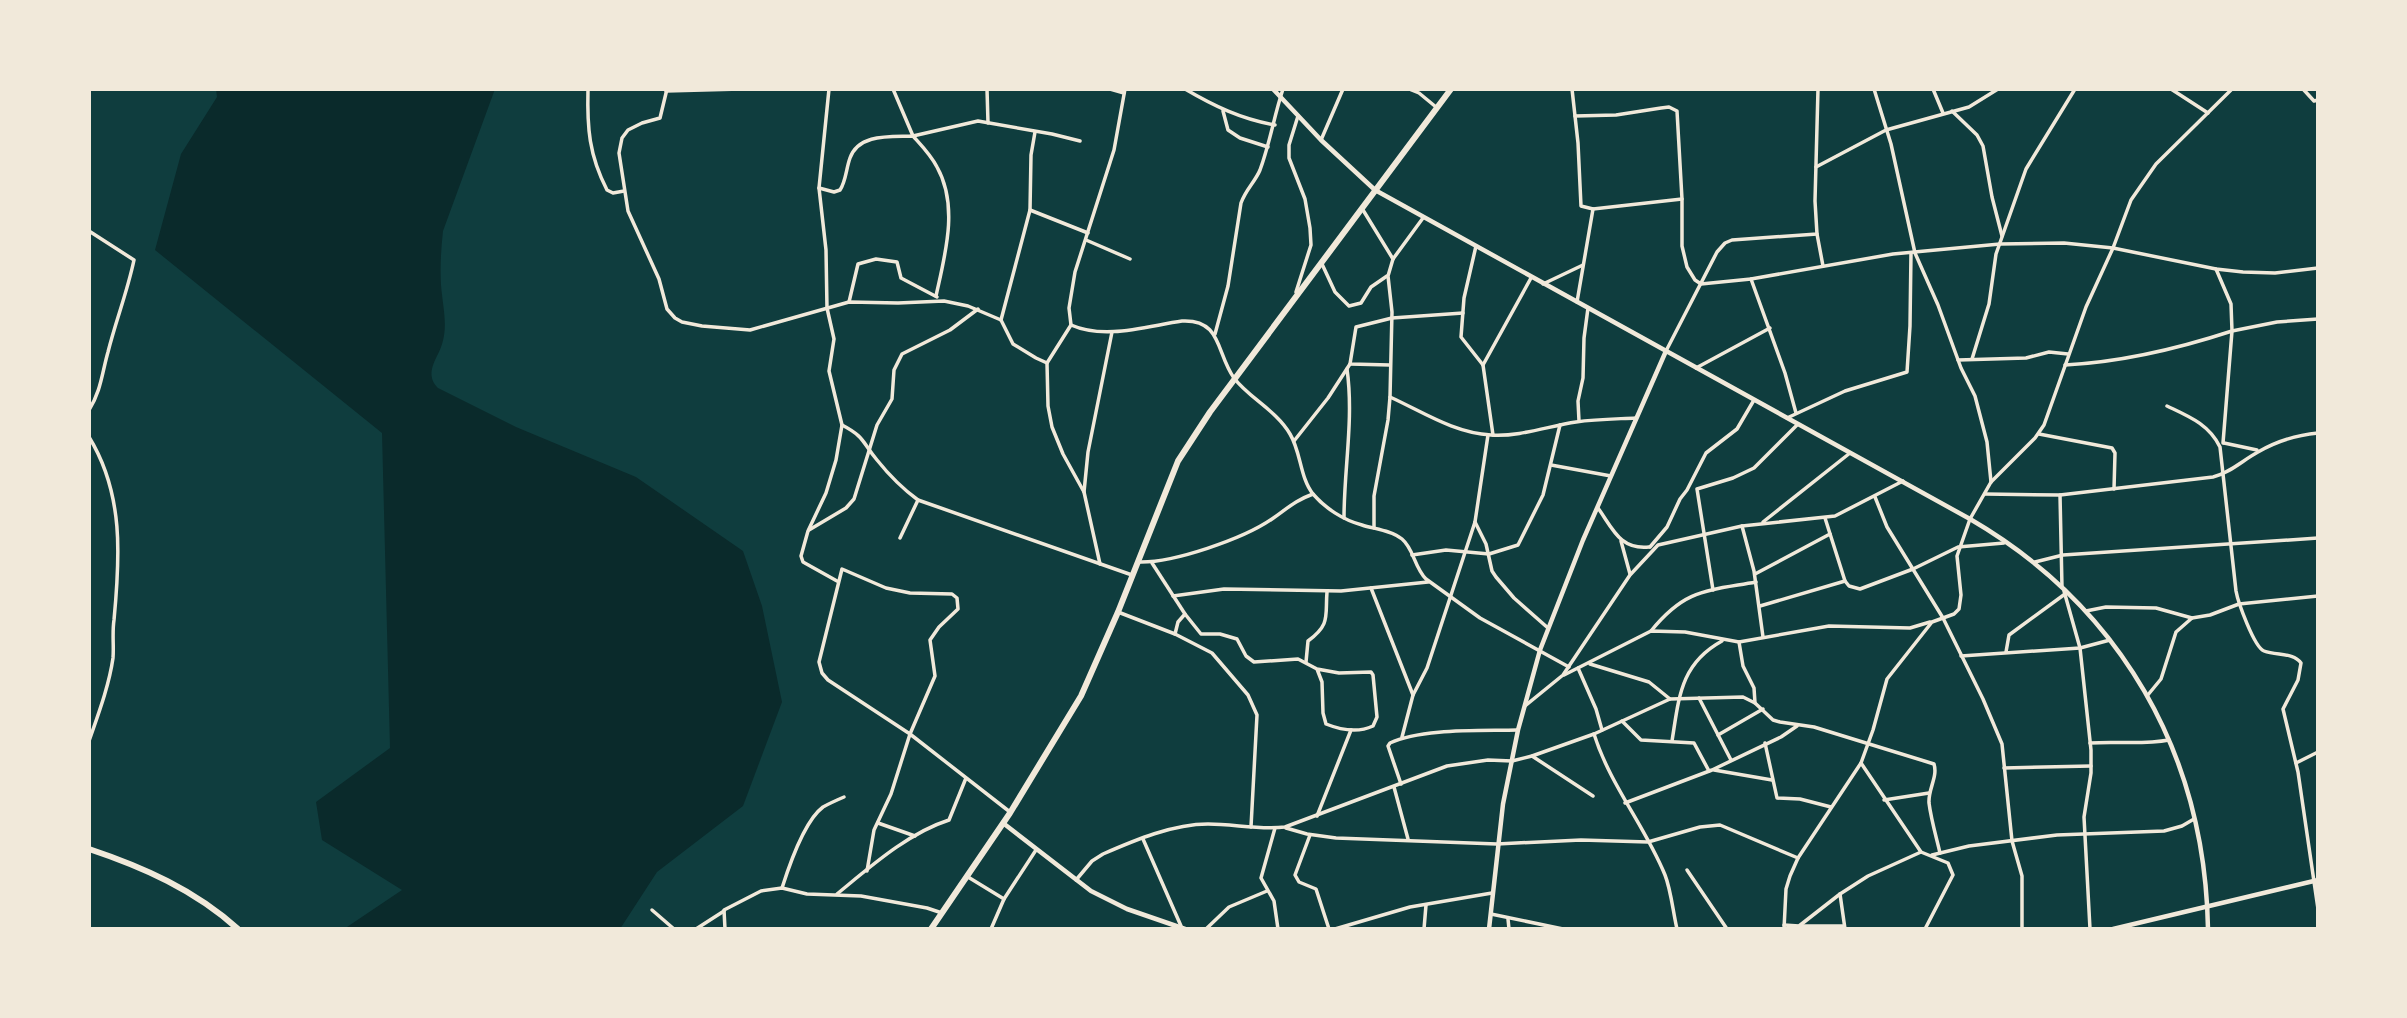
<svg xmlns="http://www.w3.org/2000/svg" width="2407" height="1018" font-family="'DM Sans',sans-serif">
  <rect width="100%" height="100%" fill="#0f3d3e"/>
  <path fill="#0a2a2b" d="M216,89H495L443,231C441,249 440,267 441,285C443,310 450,331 438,354C432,366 427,377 438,388L516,427L636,477L743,551L762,606L782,702L743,806L657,872L620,929H344L402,890L322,840L316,802L390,748L382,433L155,250L181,154L217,97Z"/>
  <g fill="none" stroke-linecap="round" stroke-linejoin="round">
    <g stroke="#f1e9da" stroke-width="3.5">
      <path d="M588,89C587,128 589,155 607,190L613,193L624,191"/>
      <polyline points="667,89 660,118 642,123 628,130 622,138 619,153 628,211 659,279 667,309 675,318 682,322 702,326 750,330 849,302 898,303 944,301 968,306 1001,320 1013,344 1036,358 1047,363"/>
      <polyline points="829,89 819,188 826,250 827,308 834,339 829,371 842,425 836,460 826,493 808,531 801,556 803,562 837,581"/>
      <polyline points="893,89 913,136 978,121 1052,134 1080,141"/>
      <polyline points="987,89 988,123"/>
      <polyline points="1110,89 1124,93"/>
      <path d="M1185,89C1214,106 1241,119 1275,125"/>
      <polyline points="1409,89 1419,93 1436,107"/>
      <polyline points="1572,89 1575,116 1616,115 1661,108 1669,107 1677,111 1682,199 1682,246 1687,267 1695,280 1701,284 1751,279 1893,254 2000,244 2064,243 2113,248 2216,269 2243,272 2275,273 2318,268"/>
      <polyline points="1874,89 1891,144 1915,253 1938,305 1961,368 1975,396 1987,442 1991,482"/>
      <polyline points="1933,89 1943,113"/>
      <polyline points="2171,89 2208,113"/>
      <polyline points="2303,89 2314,101 2318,100"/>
      <polyline points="666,91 741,89"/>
      <polyline points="1223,111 1228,130 1240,138 1268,147"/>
      <polyline points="1952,111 1977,135 1983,146 1992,197 2002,236"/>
      <polyline points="1575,116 1578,143 1581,206 1593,209 1682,199"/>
      <polyline points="1321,140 1343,89"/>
      <polyline points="1816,167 1886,130 1969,107 1998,89"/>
      <path d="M819,188L834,192L840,190C846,181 846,169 850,158C859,133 891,137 913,136C922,146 931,155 937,167C959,206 945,255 936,296"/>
      <polyline points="1030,210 1088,233"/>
      <polyline points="1363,210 1393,259"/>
      <path d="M1423,218L1393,259L1388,276L1392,312L1390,397C1423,412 1454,433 1491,435C1519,437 1549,426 1576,422C1596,419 1616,419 1636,418"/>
      <path d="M89,231L134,260C127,293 116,320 108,352C102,373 101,391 89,410"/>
      <polyline points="1817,234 1823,266"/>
      <polyline points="1086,240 1130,259"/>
      <polyline points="1476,246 1464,298 1461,337 1483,365 1493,435"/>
      <polyline points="1322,264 1335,292 1349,306 1361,303 1371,287 1387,276"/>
      <polyline points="1751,279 1785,373 1796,413"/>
      <polyline points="1543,284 1583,265"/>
      <polyline points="1296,292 1311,245 1310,228 1305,199 1289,158 1289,145 1298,116"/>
      <polyline points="849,302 858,264 876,259 897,262 901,278 937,297"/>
      <polyline points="1577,302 1593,209"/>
      <polyline points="1001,320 1030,210 1031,155 1035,132"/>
      <path d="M1071,325C1105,340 1147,326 1182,321C1222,319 1216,353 1234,378C1249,398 1276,410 1290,434C1301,452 1300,478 1313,494C1325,508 1343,520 1362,525C1374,529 1391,530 1402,539C1414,549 1414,567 1426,579L1480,618L1569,667"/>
      <path d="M1215,334L1228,286L1241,203C1246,189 1255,182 1260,170C1270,143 1274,116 1283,89"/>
      <polyline points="1666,351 1717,252 1725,243 1732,240 1817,234 1815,201 1818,89"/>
      <polyline points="1972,359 1989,304 1996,254 2026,169 2075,89"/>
      <polyline points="1958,360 2026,358 2049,352 2068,354"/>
      <polyline points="1390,365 1350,364 1356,327 1392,318 1463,313"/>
      <polyline points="1483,365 1531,278"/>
      <path d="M2065,365C2123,362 2177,349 2232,331L2231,304L2216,269"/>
      <polyline points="1696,368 1770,328"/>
      <path d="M2167,406C2188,416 2209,424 2220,447L2236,591C2238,602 2254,647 2264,651C2277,656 2293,652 2301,663L2298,680L2283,709L2298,772L2318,909"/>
      <polyline points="1787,418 1845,391 1907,372 1910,326 1911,253"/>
      <polyline points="1579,421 1578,401 1583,378 1584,338 1588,308"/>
      <path d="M842,425C865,437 862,442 877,460C889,475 903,489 918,500L1132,575"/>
      <polyline points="2039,434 2112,448 2115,453 2114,489"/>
      <path d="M89,437C124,494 120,557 114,620C112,633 114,646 113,658C109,686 98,715 89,741"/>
      <polyline points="1294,441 1328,398 1350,364"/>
      <polyline points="2223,443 2232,331 2277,322 2318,319"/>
      <polyline points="2224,443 2257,450"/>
      <polyline points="1551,465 1611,476"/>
      <polyline points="1084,492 1063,454 1052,427 1048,406 1047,363 1071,325 1069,308 1075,272 1114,150 1125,89"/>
      <path d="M1985,494L2060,495L2213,477C2230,473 2243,460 2258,452C2277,441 2297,435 2318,433"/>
      <polyline points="2060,495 2062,587"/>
      <polyline points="1875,497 1887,527 1943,618 1983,699 2002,744 2012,841 2022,876 2022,929"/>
      <path d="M1598,508C1613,529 1620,550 1649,547"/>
      <path d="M1344,518C1344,468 1354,419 1347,369"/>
      <polyline points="1825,518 1845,581 1849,586 1860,589 1913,569 1958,547 2004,543"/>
      <polyline points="1475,522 1486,544 1492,571 1496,577 1514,598 1548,628"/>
      <polyline points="1763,522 1850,453"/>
      <polyline points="1742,526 1754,571 1763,637"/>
      <polyline points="1374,528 1374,496 1388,420 1390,397"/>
      <polyline points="809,530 846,508 854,499 877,425 892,399 894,370 902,354 950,330 978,309"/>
      <polyline points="900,538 918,500"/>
      <polyline points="1621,541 1630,574"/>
      <polyline points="1650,547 1667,527 1680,499 1687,490 1706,453 1737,429 1754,400"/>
      <polyline points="1412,555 1446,550 1489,554 1518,545 1543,495 1560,425"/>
      <path d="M1139,562C1173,563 1243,539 1272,519C1288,508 1294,501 1313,494"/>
      <polyline points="2035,562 2063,555 2318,538"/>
      <polyline points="1152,563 1185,614"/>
      <polyline points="1100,564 1084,492 1088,452 1112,332"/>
      <polyline points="1755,574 1830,534"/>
      <polyline points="1371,588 1413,695"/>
      <polyline points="1713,590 1697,489 1733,478 1754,468 1798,424"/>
      <polyline points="2064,591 2080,648 2091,750 2091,773 2084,817 2090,929"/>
      <polyline points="1173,596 1224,589 1341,591 1428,582"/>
      <polyline points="1760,606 1845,581"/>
      <polyline points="2086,611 2106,607 2156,608 2192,618 2210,615 2239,604 2318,596"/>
      <polyline points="1118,612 1175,634 1212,653 1248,695 1257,715 1251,827"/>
      <path d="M1651,631C1685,589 1706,591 1756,582"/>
      <path d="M1175,634L1178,622L1185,614L1201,634H1220L1237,639L1246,656L1254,662L1298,659L1317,669L1339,673L1371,672L1373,675L1377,717L1373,726C1358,733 1341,730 1326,724L1323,713L1322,682L1317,669"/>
      <polyline points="1739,642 1743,666 1754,688 1755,703"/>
      <polyline points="2006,652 2009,635 2065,594"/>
      <polyline points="1961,656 2080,648 2110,640"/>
      <path d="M1306,662L1308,641C1331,624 1325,616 1327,592"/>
      <polyline points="1590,664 1649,682 1670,699"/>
      <polyline points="1578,668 1596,709 1602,730"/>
      <polyline points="1564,675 1651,631 1685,632 1739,642 1829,626 1910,628 1930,622"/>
      <polyline points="2147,696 2161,679 2176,632 2192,618"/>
      <polyline points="1699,698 1731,760"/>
      <polyline points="1525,706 1563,675 1630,575 1658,545 1742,526 1835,516 1903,481"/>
      <polyline points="1622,721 1641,740 1694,743 1709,771"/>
      <path d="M1594,734C1610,785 1645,826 1665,875C1671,890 1673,912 1677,929"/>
      <polyline points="1718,735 1763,709"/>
      <polyline points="1402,737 1413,695 1427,668 1475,522 1488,435"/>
      <path d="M1672,741C1679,698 1680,664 1722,641"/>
      <polyline points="1765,743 1777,798 1800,799 1831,807"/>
      <path d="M2090,743C2117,741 2142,745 2169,740"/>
      <polyline points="1532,756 1593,796"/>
      <polyline points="1861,763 1921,852 1948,863 1953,875 1925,929"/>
      <polyline points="2296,763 2318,752"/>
      <polyline points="2004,768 2091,766"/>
      <polyline points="1714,770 1772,780"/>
      <path d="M1401,784L1388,746L1390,743C1421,728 1482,731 1517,730"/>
      <polyline points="1394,787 1408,839"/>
      <polyline points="1884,800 1929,793"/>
      <polyline points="1625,803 1712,770 1781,737 1797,726"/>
      <polyline points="1317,816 1351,730"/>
      <polyline points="878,823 915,836"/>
      <polyline points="1275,828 1261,878 1274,901 1278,929"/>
      <polyline points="1286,828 1307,834 1336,838 1497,844 1581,840 1648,842 1700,827 1720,825 1798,858"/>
      <polyline points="1310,835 1295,875 1299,882 1316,889 1329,929"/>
      <polyline points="1143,839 1181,926"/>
      <polyline points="1932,855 1969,846 2057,835 2164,831 2182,826 2194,819"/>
      <polyline points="1687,870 1727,929"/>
      <polyline points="867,871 874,830 891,794 910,734 935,676 930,640 939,627 958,609 957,598 952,594 910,593 886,588 842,569 819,662 822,673 828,680 910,734 1010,812"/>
      <polyline points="968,877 1004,899"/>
      <path d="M1076,880L1092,861L1103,854C1135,840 1173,824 1208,824C1234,824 1259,830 1285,827L1447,766L1488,760L1512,761L1532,756L1594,734L1670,699L1743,697L1755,703L1773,720L1780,722L1814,727L1934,764C1938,777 1928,789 1929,803C1931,819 1936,836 1940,853"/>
      <path d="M782,888C789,866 804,821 823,807C830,803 837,800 844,797"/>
      <path d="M837,894C870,867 908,833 949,820L966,778"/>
      <polyline points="1840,894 1845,929"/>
      <polyline points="652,910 674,929"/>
      <polyline points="1491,914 1563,929"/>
      <polyline points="1508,919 1509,929"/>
      <polyline points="1784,925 1799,926 1840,894 1868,876 1921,852"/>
      <polyline points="1802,926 1844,926"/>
      <polyline points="696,929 724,911"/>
      <polyline points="725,929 724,910 761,891 782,888 807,894 861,896 927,908 942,913"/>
      <polyline points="991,929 1004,899 1036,850"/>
      <polyline points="1206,929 1229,907 1267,891"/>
      <polyline points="1335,929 1410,907 1492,893"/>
      <polyline points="1424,929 1426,905"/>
      <polyline points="1784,929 1786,889 1790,876 1798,858 1861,763 1873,730 1887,679 1932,622 1954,614 1959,609 1961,595 1957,556 1970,519 1991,482 2035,438 2044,425 2086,307 2113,248 2131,200 2156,164 2232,89"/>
    </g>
    <g stroke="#f1e9da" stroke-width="4.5">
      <path d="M1273,89L1321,140L1375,190L1970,519C2121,607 2205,754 2208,929"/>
      <polyline points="1003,823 1091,891 1127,909 1185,929"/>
      <polyline points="1489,929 1503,804 1518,730 1540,650 1583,540 1666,351"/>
      <polyline points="2113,929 2318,880"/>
    </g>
    <g stroke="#f1e9da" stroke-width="6">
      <path d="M89,849C143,867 195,890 238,929"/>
      <polyline points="931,929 1010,813 1081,696 1118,612 1178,461 1210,412 1451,89"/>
    </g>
  </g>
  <rect width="2407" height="1018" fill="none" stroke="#f1e9da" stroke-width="182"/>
</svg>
